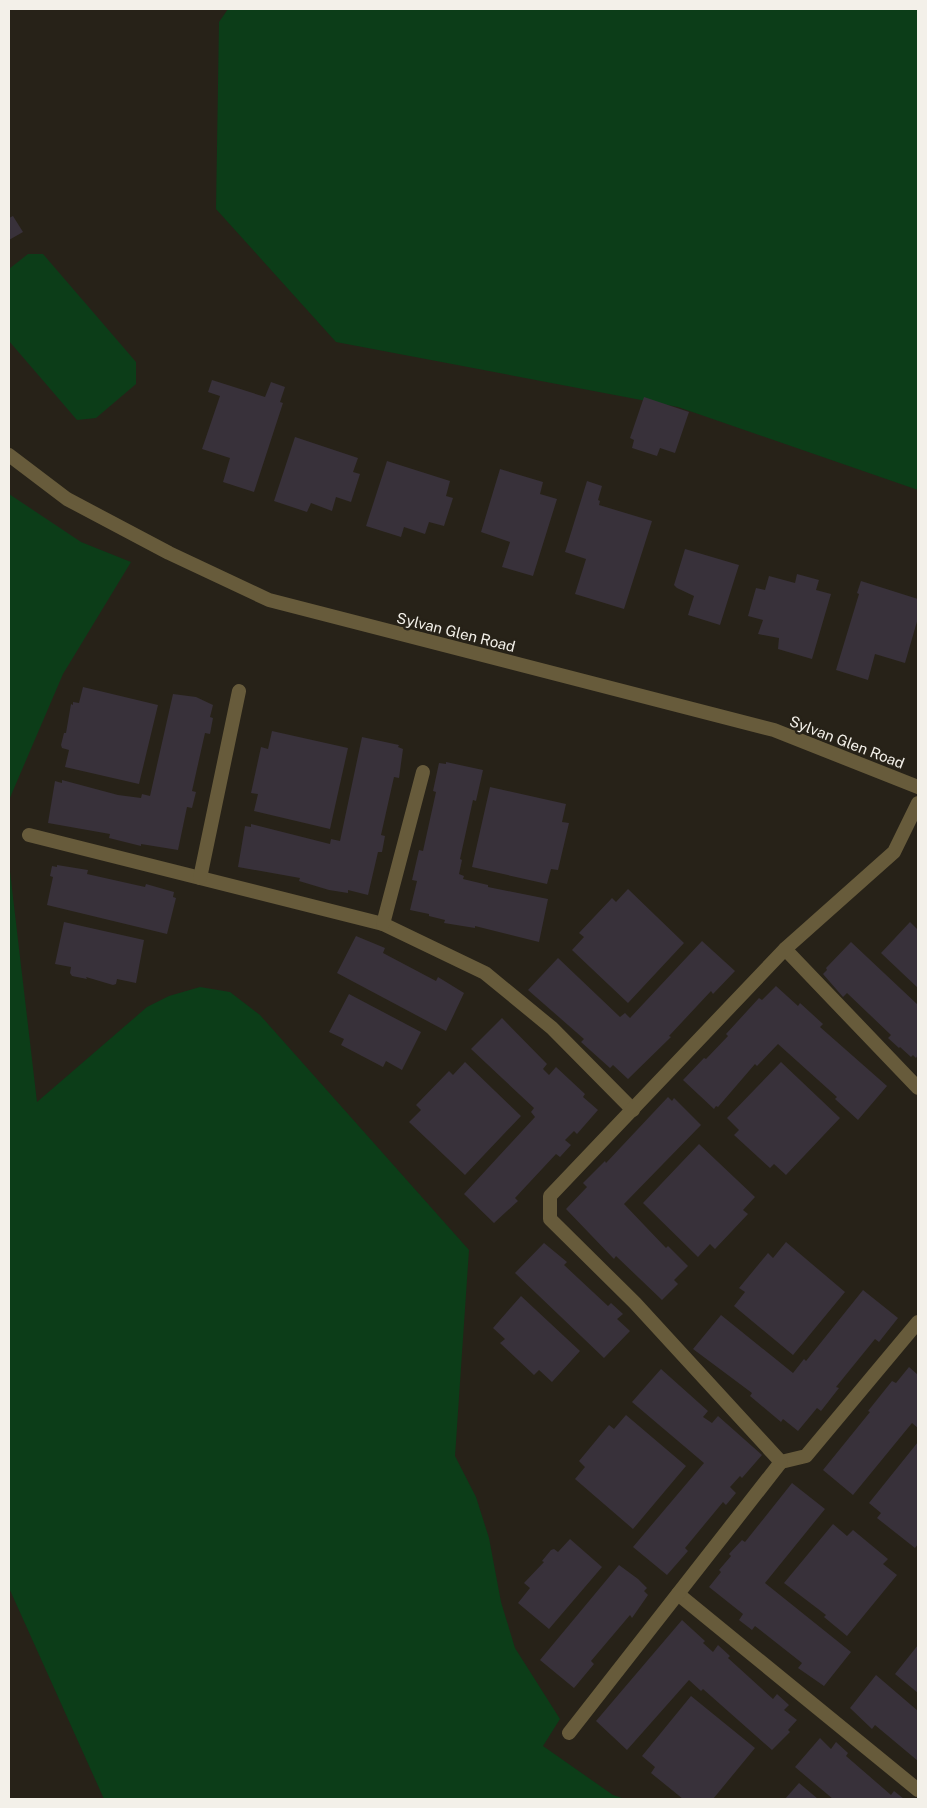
<svg xmlns="http://www.w3.org/2000/svg" width="927" height="1808" font-family="'Public Sans',sans-serif">
  <rect width="100%" height="100%" fill="#272218"/>
  <g fill="#0c3d18">
    <polygon points="228,9 918,9 918,490 678,407 336,342 216,209 219,22"/>
    <polygon points="28,254 43,254 136,362 136,384 96,418 77,420 9,341 9,269"/>
    <polygon points="9,494 81,542 131,562 63,674 9,800"/>
    <polygon points="9,863 37,1102 147,1007 169,996 200,987 230,992 260,1015 469,1250 455,1456 476,1497 489,1538 501,1602 515,1648 560,1719 543,1746 613,1795 625,1799 104,1799 9,1588"/>
  </g>
  <g fill="#38313a">
    <polygon points="13,216 23,232 9,240 9,218"/>
    <polygon points="212,380 265,397 271,382 285,387 280,402 283,403 254,492 223,482 230,458 202,449 220,396 208,392"/>
    <polygon points="644,397 689,412 675,453 660,448 657,456 632,448 634,440 630,438"/>
    <polygon points="295,437 358,458 353,472 360,474 351,502 336,497 332,511 311,503 307,512 274,501"/>
    <polygon points="387,461 450,481 446,496 453,498 444,526 429,522 425,534 404,527 401,537 366,526"/>
    <polygon points="500,469 543,482 540,494 557,499 533,576 502,567 510,542 481,532"/>
    <polygon points="587,481 602,486 598,500 600,501 599,505 652,521 624,609 575,594 586,559 565,552"/>
    <polygon points="685,549 739,565 720,625 688,615 694,596 677,588 674,585"/>
    <polygon points="797,574 819,580 816,590 831,594 812,659 778,649 779,638 758,634 763,620 748,616 756,588 765,590 769,576 795,583"/>
    <polygon points="861,581 918,599 918,618 905,663 875,654 868,680 836,670 859,594 857,593"/>
    <polygon points="83,687 158,705 139,784 65,767 69,750 62,748 61,745 64,733 66,733 71,704 73,705 73,702 79,703"/>
    <polygon points="173,694 196,697 213,705 210,717 213,718 210,734 205,733 192,791 196,792 192,808 187,807 178,850 141,844 141,846 109,838 110,834 48,823 55,781 62,783 62,780 118,795 141,798 142,794 150,796"/>
    <polygon points="272,731 348,748 330,829 254,811 258,794 251,793 261,747 268,749"/>
    <polygon points="362,737 399,745 398,747 403,749 399,778 394,777 381,835 385,836 382,852 378,852 368,895 348,890 348,893 329,890 299,881 300,878 238,867 245,826 251,827 251,824 330,844 331,839 340,841"/>
    <polygon points="446,762 483,770 476,801 473,800 460,859 462,860 459,874 464,876 463,879 488,885 488,887 548,899 539,942 475,926 475,928 444,923 445,920 429,916 429,914 410,910 417,881 412,880 419,850 423,851 436,792 433,791 439,763 446,764"/>
    <polygon points="490,787 566,804 562,822 569,823 558,870 551,869 547,884 472,867"/>
    <polygon points="57,865 88,870 87,874 145,887 146,884 174,892 173,897 176,898 167,934 47,905 53,877 50,876 52,866 57,867"/>
    <polygon points="628,889 684,943 628,1003 572,950 584,937 579,933 612,898 616,902"/>
    <polygon points="64,922 144,940 136,983 117,979 116,984 113,985 86,977 87,979 72,976 70,973 71,967 55,964"/>
    <polygon points="910,922 918,930 918,988 881,953"/>
    <polygon points="356,936 385,948 383,953 436,981 438,977 464,993 446,1031 337,973"/>
    <polygon points="702,941 735,971 713,994 711,991 669,1036 671,1037 628,1079 613,1065 610,1068 581,1042 584,1039 528,990 558,958 620,1017 625,1013 630,1018"/>
    <polygon points="851,942 918,1005 918,1055 916,1058 913,1055 911,1057 900,1047 899,1048 888,1038 891,1035 847,993 843,997 823,974 827,970 826,968"/>
    <polygon points="776,986 798,1006 800,1003 823,1024 820,1027 887,1086 858,1120 835,1099 837,1097 778,1044 757,1066 755,1064 718,1107 716,1106 714,1109 683,1080 704,1058 706,1059 728,1036 726,1034 759,998 762,1000"/>
    <polygon points="349,994 421,1032 402,1070 386,1061 383,1067 341,1045 344,1039 329,1032"/>
    <polygon points="502,1018 547,1064 543,1069 549,1075 556,1067 585,1094 583,1097 598,1110 577,1134 574,1131 565,1140 571,1145 560,1157 556,1154 515,1198 518,1201 494,1223 464,1194 535,1117 531,1112 534,1108 471,1049"/>
    <polygon points="465,1062 521,1116 465,1175 409,1122 421,1110 416,1105 449,1071 453,1075"/>
    <polygon points="781,1062 840,1118 786,1175 774,1164 770,1168 734,1135 739,1130 727,1118"/>
    <polygon points="668,1097 672,1101 674,1098 701,1125 624,1204 666,1248 668,1246 688,1266 674,1280 678,1284 662,1300 616,1256 614,1259 566,1209 587,1187 583,1183 605,1161 606,1163"/>
    <polygon points="699,1144 755,1197 743,1210 748,1214 715,1249 710,1244 698,1257 643,1203"/>
    <polygon points="786,1242 845,1292 793,1355 734,1306 745,1292 739,1288 768,1253 773,1258"/>
    <polygon points="544,1243 567,1262 564,1265 608,1306 611,1303 623,1314 617,1319 630,1331 604,1358 515,1273"/>
    <polygon points="863,1290 898,1318 879,1342 875,1339 836,1387 839,1388 821,1411 817,1408 798,1431 783,1419 781,1422 750,1396 752,1393 693,1349 721,1315 793,1373 804,1359 806,1361"/>
    <polygon points="521,1296 580,1351 552,1382 539,1370 534,1375 500,1343 505,1339 493,1328"/>
    <polygon points="909,1367 918,1375 918,1428 912,1423 853,1495 823,1470 870,1412 868,1411 892,1381 896,1383"/>
    <polygon points="661,1369 708,1411 703,1417 712,1423 718,1416 762,1455 742,1478 740,1476 730,1487 736,1493 726,1505 723,1502 685,1548 688,1551 667,1575 633,1547 704,1463 632,1402"/>
    <polygon points="626,1415 686,1466 633,1529 575,1479 585,1467 579,1461 609,1425 614,1429"/>
    <polygon points="918,1442 918,1544 915,1548 877,1518 881,1513 869,1503"/>
    <polygon points="792,1483 825,1509 765,1583 851,1652 824,1686 798,1668 802,1663 755,1626 752,1630 739,1620 743,1614 709,1587 721,1572 719,1570 731,1556 729,1554 742,1540 745,1542"/>
    <polygon points="833,1524 847,1536 853,1530 888,1559 883,1564 897,1575 847,1636 824,1617 826,1615 784,1583"/>
    <polygon points="570,1539 602,1567 549,1629 518,1603 530,1588 524,1583 544,1562 542,1561 551,1550 554,1549 558,1552"/>
    <polygon points="619,1565 638,1579 647,1588 644,1591 648,1595 632,1618 630,1615 591,1661 594,1664 574,1688 540,1660"/>
    <polygon points="682,1620 705,1641 703,1643 713,1652 718,1645 730,1656 728,1658 773,1699 777,1694 789,1705 784,1710 797,1720 788,1730 790,1732 772,1750 703,1689 701,1691 689,1680 627,1750 596,1721"/>
    <polygon points="918,1645 918,1693 895,1674"/>
    <polygon points="876,1675 918,1711 918,1761 875,1725 872,1729 850,1708"/>
    <polygon points="691,1696 755,1748 713,1799 683,1799 651,1773 655,1767 642,1756"/>
    <polygon points="820,1738 831,1749 836,1742 848,1753 846,1756 891,1795 894,1791 904,1799 833,1799 795,1767"/>
    <polygon points="799,1783 818,1799 785,1799"/>
  </g>
  <g fill="none" stroke-linecap="round" stroke-linejoin="round">
    <g stroke="#675b3b" stroke-width="14">
      <polyline points="9,455 67,499 169,553 269,600 774,730 918,787"/>
      <polyline points="29,835 383,924 485,973 552,1028 633,1110"/>
      <polyline points="200,878 239,691"/>
      <polyline points="383,924 423,772"/>
      <polyline points="785,949 918,1088"/>
      <polyline points="781,1462 806,1456 918,1322"/>
      <polyline points="678,1594 918,1790"/>
      <polyline points="569,1733 781,1462 635,1303 550,1219 550,1196 785,949 894,852 918,803"/>
    </g>
  </g>
  <g text-anchor="middle" dominant-baseline="central" stroke-width="5" stroke-linejoin="round" paint-order="stroke">
    <g font-size="15" fill="#f3f0e9" stroke="#272218">
      <text transform="translate(456 632) rotate(14)">Sylvan Glen Road</text>
      <text transform="translate(847 742) rotate(21)">Sylvan Glen Road</text>
    </g>
  </g>
  <rect width="927" height="1808" fill="none" stroke="#f3f0e9" stroke-width="20"/>
</svg>
